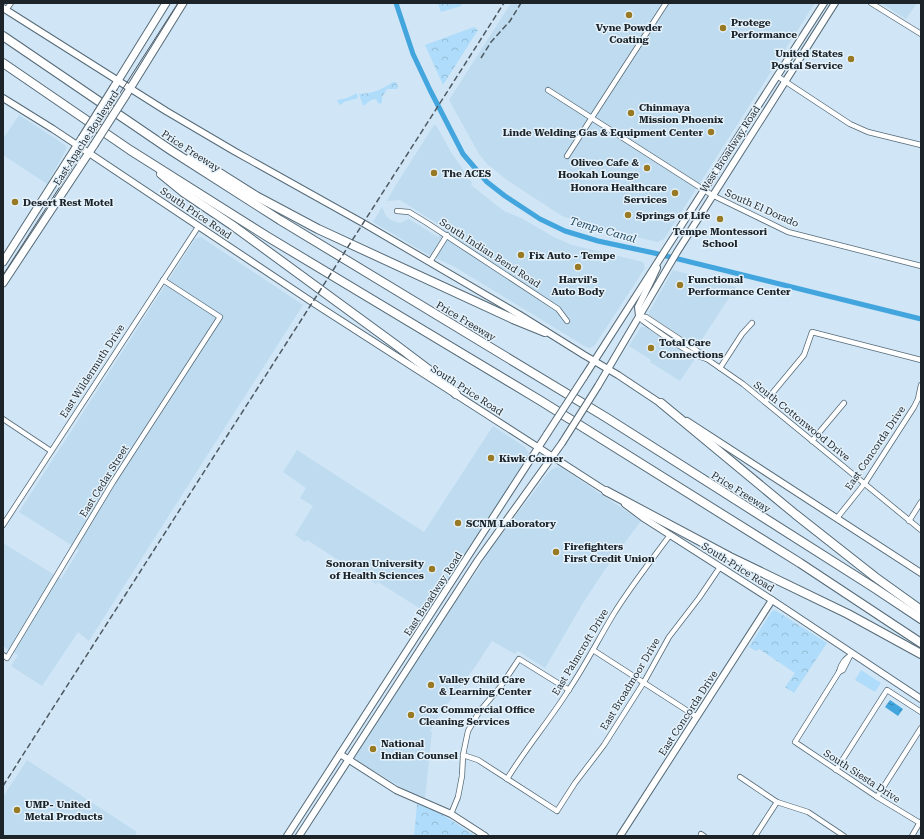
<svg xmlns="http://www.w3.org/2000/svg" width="924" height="839" font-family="'Roboto Serif',serif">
  <defs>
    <pattern id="park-crowns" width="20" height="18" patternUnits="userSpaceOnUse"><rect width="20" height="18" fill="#afdcfa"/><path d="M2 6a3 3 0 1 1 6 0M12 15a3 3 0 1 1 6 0" fill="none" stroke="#96bdd6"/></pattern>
    <pattern id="water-ripples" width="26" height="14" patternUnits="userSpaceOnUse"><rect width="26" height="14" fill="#43a5de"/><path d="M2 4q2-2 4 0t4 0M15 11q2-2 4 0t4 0" fill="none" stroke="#3786b4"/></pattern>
  </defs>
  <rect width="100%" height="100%" fill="#d0e6f6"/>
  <g fill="#bedbef">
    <polygon points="511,3 815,3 664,239 657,242 594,227 562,216 507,180 486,163 479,154 449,100"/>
    <polygon points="881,3 917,3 906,19"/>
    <polygon points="19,115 65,145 67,148 47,184 3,155 3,139"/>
    <polygon points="434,125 436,125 451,152 472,183 471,185 504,211 521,218 554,237 572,245 643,262 645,268 595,345 590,348 586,347 455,267 427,254 373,222 382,207 386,216 391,220 400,223 409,219 438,237 444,228 400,200 387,201 394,188"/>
    <polygon points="201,237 303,305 89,641 78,632 42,686 11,666 18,655 3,646 3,543 61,579 79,550 19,512 195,239"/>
    <polygon points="673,270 736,287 697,347 649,315 649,312"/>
    <polygon points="641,327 645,327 695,359 680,381 650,362 651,360 629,346"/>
    <polygon points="493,426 525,447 529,453 528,459 427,613 378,582 376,584 307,540 305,542 295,535 313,506 300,498 306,488 283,472 297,450 424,532"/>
    <polygon points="558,467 562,468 641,521 606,568 583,603 545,668 518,651 515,654 492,641 477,664 440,714 430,731 432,732 425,798 409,792 358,761 355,758 355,756 452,607 480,567 485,556 549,472 554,468"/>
    <polygon points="27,760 137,832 134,836 3,836 3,797"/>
  </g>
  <g fill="url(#park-crowns)">
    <polygon points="438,3 462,3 461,6 441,12"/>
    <polygon points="474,27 478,30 443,85 425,45"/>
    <path d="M393,82H396L398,87L397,89H387L382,97V102L380,104L378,103L376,99L371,100L363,106L359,94C372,94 383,89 393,82Z"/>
    <polygon points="357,93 358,98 344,102 341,105 339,104 337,100 347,98"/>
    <polygon points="775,610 827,643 794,693 785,687 795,673 759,649 756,651 749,647 772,611"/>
    <polygon points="417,804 437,811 475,836 414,836"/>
  </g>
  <polygon fill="#afdcfa" points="861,670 881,683 875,692 855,680"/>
  <polygon fill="url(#water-ripples)" points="890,700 903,709 898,716 885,707"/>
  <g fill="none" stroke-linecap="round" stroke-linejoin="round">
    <polyline stroke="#43a5de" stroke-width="5" points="396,3 413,54 430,90 463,154 487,182 505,196 540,219 565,231 598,241 654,253 921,319"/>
    <g stroke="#566a77" stroke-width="6">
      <g id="street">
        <polyline points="871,3 921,34"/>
        <polyline points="6,10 11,3"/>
        <polyline points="777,76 850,124 868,132 921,145"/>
        <polyline points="548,90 712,195 788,232 921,266"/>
        <polyline points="567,156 666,3"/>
        <polyline points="397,211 409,212 427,223 558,309 567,321"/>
        <polyline points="430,262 447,235"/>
        <polyline points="639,316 646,317 702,354 707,359 743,384 921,530"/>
        <path d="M639,316L643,321C659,332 689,355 707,359"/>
        <polyline points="720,368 742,334 752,323"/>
        <polyline points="765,402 804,355 812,332 921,360"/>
        <polyline points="3,419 51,451"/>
        <polyline points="812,441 844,403"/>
        <polyline points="837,518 865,483 914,407 918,399 921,385"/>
        <polyline points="909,521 921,502"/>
        <polyline points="3,525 198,227"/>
        <polyline points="593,650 697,717"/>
        <path d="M852,654C845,659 841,663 839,672L795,742L877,797L920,823"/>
        <polyline points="3,655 7,658 113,482 220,317 163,280"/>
        <polyline points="839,672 843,670 851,654"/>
        <polyline points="463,755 478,760 557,811 575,783 604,745 644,682 669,637 699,598 720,567"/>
        <polyline points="836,770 887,690 921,712"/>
        <polyline points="740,777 777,802 808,812 844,836"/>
        <path d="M507,779C526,748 549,721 568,691C585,666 598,640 613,615C630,587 651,561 670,535"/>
        <polyline points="877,797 921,728"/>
        <polyline points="451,814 458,797 462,776 463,755 468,731 479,712 501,686 519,659 569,690"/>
        <polyline points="701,834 704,836"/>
        <polyline points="755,836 777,802"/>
        <polyline points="912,836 920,822"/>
      </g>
    </g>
    <g stroke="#566a77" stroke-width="8">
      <g id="secondary">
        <polyline points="3,8 166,111 234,151 363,223 520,315 584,355 618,375 663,405"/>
        <polyline points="3,98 53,129 312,302 609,493"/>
        <polyline points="639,316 638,307 651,281 657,268"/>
        <polyline points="584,377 824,3"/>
        <polyline points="598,386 677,252 835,3"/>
        <polyline points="687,421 921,573"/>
        <polyline points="625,504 645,519 772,600 921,699"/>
        <polyline points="340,754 396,790 451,814 485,836"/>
        <polyline points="287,836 547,434"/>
        <polyline points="299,836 478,560 562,443"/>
        <polyline points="620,836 772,600"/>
      </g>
    </g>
    <g stroke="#566a77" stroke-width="9">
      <g id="primary">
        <polyline points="114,87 166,3"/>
        <polyline points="126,95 183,3"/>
        <polyline points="3,262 82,138"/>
        <polyline points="3,283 94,145"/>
      </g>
    </g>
    <g stroke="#566a77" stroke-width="10">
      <g id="highway">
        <polyline points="3,36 172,151 280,220 607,418 873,587 921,619"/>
        <polyline points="3,63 130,150 268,237 541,401 800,563 921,643"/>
        <polyline points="190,158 202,162 256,196 318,229 513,319 545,332"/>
        <polyline points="161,174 183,192 232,225 396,345 445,382 456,394"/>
        <polyline points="661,403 795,514 875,577 921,610"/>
        <polyline points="606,491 730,557 848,614 921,654"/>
      </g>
    </g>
    <use href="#street" stroke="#fff" stroke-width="4.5"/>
    <use href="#secondary" stroke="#fff" stroke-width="6"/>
    <use href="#primary" stroke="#fff" stroke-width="7"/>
    <use href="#highway" stroke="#fff" stroke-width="8"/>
    <polyline stroke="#4d5962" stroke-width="1" points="3,275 178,3"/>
    <g stroke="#4d5962" stroke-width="1.5" stroke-dasharray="6 3" stroke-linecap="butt">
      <polyline points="481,58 491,42 510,21 521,3"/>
      <polyline points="3,786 504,3"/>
    </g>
    <g stroke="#566a77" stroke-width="8" stroke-linecap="butt">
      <g id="secondary-bridge">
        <polyline points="547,434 584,377"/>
        <polyline points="562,443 598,386"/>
      </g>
    </g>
    <g stroke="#566a77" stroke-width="9" stroke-linecap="butt">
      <g id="primary-bridge">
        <polyline points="82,138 114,87"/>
        <polyline points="94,145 126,95"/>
      </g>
    </g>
    <use href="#secondary-bridge" stroke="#fff" stroke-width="6"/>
    <use href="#primary-bridge" stroke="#fff" stroke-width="7"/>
  </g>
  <g fill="#997a24" stroke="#e5f2fb" stroke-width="1.5">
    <circle cx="629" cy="15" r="4"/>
    <circle cx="723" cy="28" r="4"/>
    <circle cx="851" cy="59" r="4"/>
    <circle cx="631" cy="113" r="4"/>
    <circle cx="711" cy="132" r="4"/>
    <circle cx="647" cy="168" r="4"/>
    <circle cx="434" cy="173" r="4"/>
    <circle cx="675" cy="193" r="4"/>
    <circle cx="15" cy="202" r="4"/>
    <circle cx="628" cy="215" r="4"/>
    <circle cx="720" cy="219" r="4"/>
    <circle cx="521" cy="255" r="4"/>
    <circle cx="578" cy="267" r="4"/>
    <circle cx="680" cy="285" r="4"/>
    <circle cx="651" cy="348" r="4"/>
    <circle cx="491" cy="458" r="4"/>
    <circle cx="458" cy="523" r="4"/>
    <circle cx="556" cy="552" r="4"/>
    <circle cx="432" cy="569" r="4"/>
    <circle cx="431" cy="685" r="4"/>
    <circle cx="411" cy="715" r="4"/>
    <circle cx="373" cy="749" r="4"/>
    <circle cx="17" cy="810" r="4"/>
  </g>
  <g text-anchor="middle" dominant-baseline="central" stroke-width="3" stroke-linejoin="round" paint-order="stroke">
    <g font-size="10" font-weight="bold" fill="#1c242a" stroke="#e5f2fb" text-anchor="start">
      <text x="731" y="22">Protege<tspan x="731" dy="12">Performance</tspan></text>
      <text x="629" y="27" text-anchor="middle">Vyne Powder<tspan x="629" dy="12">Coating</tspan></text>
      <text x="843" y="53" text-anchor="end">United States<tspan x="843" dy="12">Postal Service</tspan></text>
      <text x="639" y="107">Chinmaya<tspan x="639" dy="12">Mission Phoenix</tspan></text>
      <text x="703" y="132" text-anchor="end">Linde Welding Gas &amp; Equipment Center</text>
      <text x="639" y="162" text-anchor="end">Oliveo Cafe &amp;<tspan x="639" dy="12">Hookah Lounge</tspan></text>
      <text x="442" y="173">The ACES</text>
      <text x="667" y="187" text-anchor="end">Honora Healthcare<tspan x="667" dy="12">Services</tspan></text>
      <text x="23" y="202">Desert Rest Motel</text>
      <text x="636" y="215">Springs of Life</text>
      <text x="720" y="231" text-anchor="middle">Tempe Montessori<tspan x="720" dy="12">School</tspan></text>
      <text x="529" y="255">Fix Auto - Tempe</text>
      <text x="578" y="279" text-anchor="middle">Harvil's<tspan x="578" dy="12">Auto Body</tspan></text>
      <text x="688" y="279">Functional<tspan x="688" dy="12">Performance Center</tspan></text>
      <text x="659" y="342">Total Care<tspan x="659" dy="12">Connections</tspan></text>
      <text x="499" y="458">Kiwk Corner</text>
      <text x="466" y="523">SCNM Laboratory</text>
      <text x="564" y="546">Firefighters<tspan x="564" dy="12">First Credit Union</tspan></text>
      <text x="424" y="563" text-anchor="end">Sonoran University<tspan x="424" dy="12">of Health Sciences</tspan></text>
      <text x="439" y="679">Valley Child Care<tspan x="439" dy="12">&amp; Learning Center</tspan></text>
      <text x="419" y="709">Cox Commercial Office<tspan x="419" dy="12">Cleaning Services</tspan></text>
      <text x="381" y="743">National<tspan x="381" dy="12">Indian Counsel</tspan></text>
      <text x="25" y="804">UMP- United<tspan x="25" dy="12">Metal Products</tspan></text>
    </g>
    <g font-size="10" fill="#1c242a" stroke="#e5f2fb">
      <text transform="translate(86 138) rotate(-57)">East Apache Boulevard</text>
      <text transform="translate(730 149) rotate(-57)">West Broadway Road</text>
      <text transform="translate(191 151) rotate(33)">Price Freeway</text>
      <text transform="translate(762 208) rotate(24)">South El Dorado</text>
      <text transform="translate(196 213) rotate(34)">South Price Road</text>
      <text transform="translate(490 253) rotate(33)">South Indian Bend Road</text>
      <text transform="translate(466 321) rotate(31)">Price Freeway</text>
      <text transform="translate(92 371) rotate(-57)">East Wildermuth Drive</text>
      <text transform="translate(467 390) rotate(33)">South Price Road</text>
      <text transform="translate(802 421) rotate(39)">South Cottonwood Drive</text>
      <text transform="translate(875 448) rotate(-56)">East Concorda Drive</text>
      <text transform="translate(104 481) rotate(-58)">East Cedar Street</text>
      <text transform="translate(741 492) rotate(32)">Price Freeway</text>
      <text transform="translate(738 567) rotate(32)">South Price Road</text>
      <text transform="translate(433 594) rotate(-57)">East Broadway Road</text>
      <text transform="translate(580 652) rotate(-59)">East Palmcroft Drive</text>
      <text transform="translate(630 684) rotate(-59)">East Broadmoor Drive</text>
      <text transform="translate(688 713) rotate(-57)">East Concorda Drive</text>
      <text transform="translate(862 776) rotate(33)">South Siesta Drive</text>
    </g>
    <g font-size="11" font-style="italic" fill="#204861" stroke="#e5f2fb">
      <text transform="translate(603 230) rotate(16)">Tempe Canal</text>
    </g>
  </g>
  <rect width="924" height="839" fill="none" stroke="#1c242a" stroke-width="8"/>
</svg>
